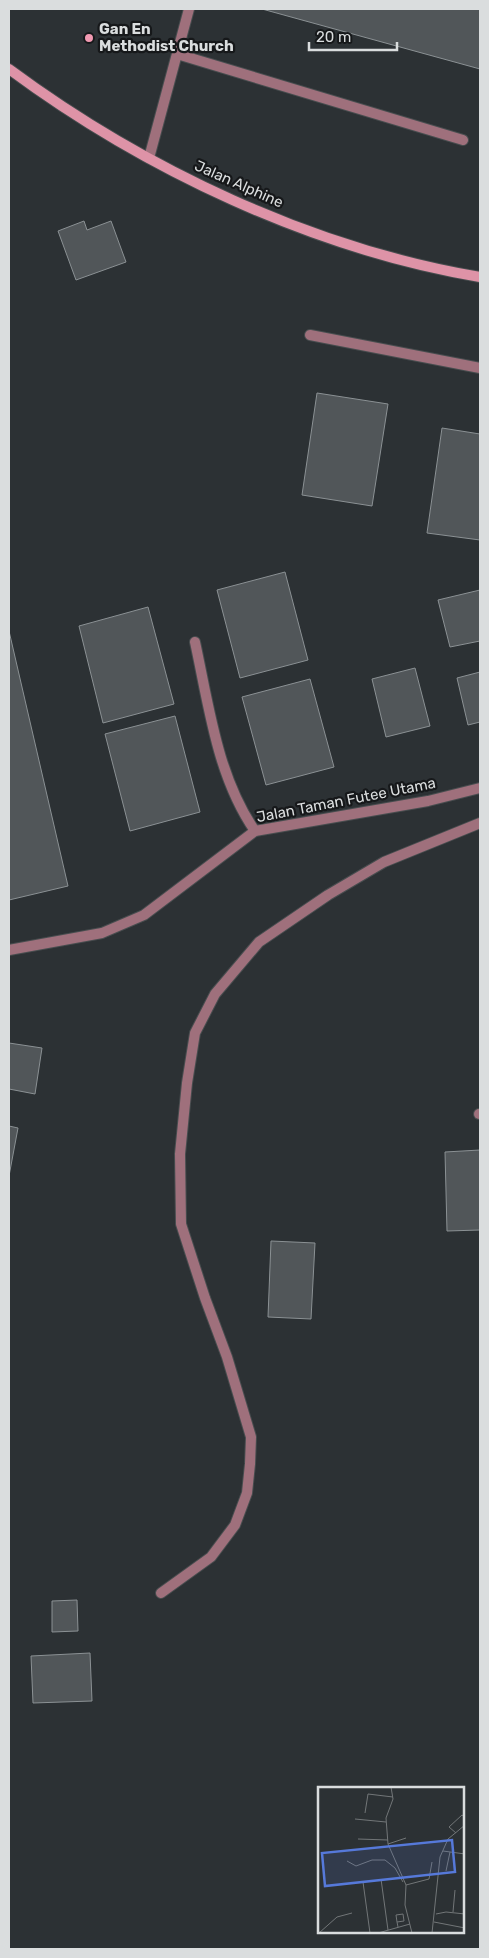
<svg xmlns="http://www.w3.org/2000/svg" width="489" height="1958" font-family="Rubik,sans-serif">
  <rect width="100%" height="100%" fill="#2c3134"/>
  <g fill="#515659" stroke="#8b9194">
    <polygon points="262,9 480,9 480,69"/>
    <polygon points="84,221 87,230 111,221 126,262 76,280 58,231"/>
    <polygon points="317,393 388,404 372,506 302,495"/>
    <polygon points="442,428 480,434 480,540 427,533"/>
    <polygon points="285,572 308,660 240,678 217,590"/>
    <polygon points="480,590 480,641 450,647 438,600"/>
    <polygon points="148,607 174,704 103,723 79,626"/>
    <polygon points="9,631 68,886 9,900"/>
    <polygon points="415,668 430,726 386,737 372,679"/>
    <polygon points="480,672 480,722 468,725 457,678"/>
    <polygon points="310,679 334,767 266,785 242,697"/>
    <polygon points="175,716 200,812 130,831 105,734"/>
    <polygon points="9,1043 42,1048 35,1094 9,1089"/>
    <polygon points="9,1126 18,1128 9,1176"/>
    <polygon points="480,1150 480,1230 447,1231 445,1152"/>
    <polygon points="271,1241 315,1243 311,1319 268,1317"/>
    <polygon points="77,1600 78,1631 52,1632 52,1601"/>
    <polygon points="90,1653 92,1701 33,1703 31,1656"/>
  </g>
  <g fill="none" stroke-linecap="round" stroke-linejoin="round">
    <g stroke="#484d4f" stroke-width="12">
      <polyline id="lane" points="161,1593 211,1557 235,1525 247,1493 250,1464 251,1437 227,1357 205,1298 181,1224 180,1154 187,1083 195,1033 215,994 259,942 328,895 384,862 480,823"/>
    </g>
    <g stroke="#484d4f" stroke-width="12">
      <g id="street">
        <polyline points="177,54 463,140"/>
        <polyline points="149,158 189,9"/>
        <polyline points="310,335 480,368"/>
        <path d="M195,642C209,706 217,776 255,831"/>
        <polyline points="9,950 102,933 144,915 255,831 428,801 480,788"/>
        <polyline points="479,1114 480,1114"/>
      </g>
    </g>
    <g stroke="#484d4f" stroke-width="12">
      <path id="secondary" d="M9,69C144,169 313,249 480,277"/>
    </g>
    <use href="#lane" stroke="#9f707c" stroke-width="10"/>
    <use href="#street" stroke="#9f707c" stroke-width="10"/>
    <use href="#secondary" stroke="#de93a7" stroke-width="10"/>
  </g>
  <circle fill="#f19ab2" stroke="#16181a" stroke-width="2" cx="89" cy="38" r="5"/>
  <g text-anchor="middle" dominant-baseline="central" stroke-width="4.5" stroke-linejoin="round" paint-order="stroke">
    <g font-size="15" font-weight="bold" fill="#daddde" stroke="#16181a" text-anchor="start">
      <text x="99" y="29">Gan En<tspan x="99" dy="17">Methodist Church</tspan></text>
    </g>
    <g font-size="15" fill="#daddde" stroke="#16181a">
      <text transform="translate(239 184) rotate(24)">Jalan Alphine</text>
      <text transform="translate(346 800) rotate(-11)">Jalan Taman Futee Utama</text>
    </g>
  </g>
  <g transform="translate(318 1787)">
    <rect width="146" height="146" fill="#2c3134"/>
    <path fill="none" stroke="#727678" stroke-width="1" d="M73,0L75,12L68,31L70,57L88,98L87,118L94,146M47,26L50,7L75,10M37,32L68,35M138,46L131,40L144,28L147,30M40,52L70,53M70,57L88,51M125,64L147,67M29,74L38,79L54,73H67L77,81L85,95M128,84L132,65M63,92L70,143M45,95L52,146M88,98L111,92L114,75M135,125L137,103M118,127L128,125L147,127M79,135L86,134L85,127L78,128L79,135L80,140M116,135L147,141M1,146L19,130L34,126M60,146L92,137M114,146L122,70L130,52L147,38"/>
    <path fill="#5679da" fill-opacity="0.15" stroke="#5679da" stroke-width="2.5" d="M134,53L137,85L7,99L4,66Z"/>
    <rect width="146" height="146" fill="none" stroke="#daddde" stroke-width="2.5"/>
  </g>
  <rect width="489" height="1958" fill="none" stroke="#daddde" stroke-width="20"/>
  <path d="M309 42v8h88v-8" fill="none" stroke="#daddde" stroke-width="2.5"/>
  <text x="316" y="42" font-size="15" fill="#daddde" stroke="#16181a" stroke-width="4" paint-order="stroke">20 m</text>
</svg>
